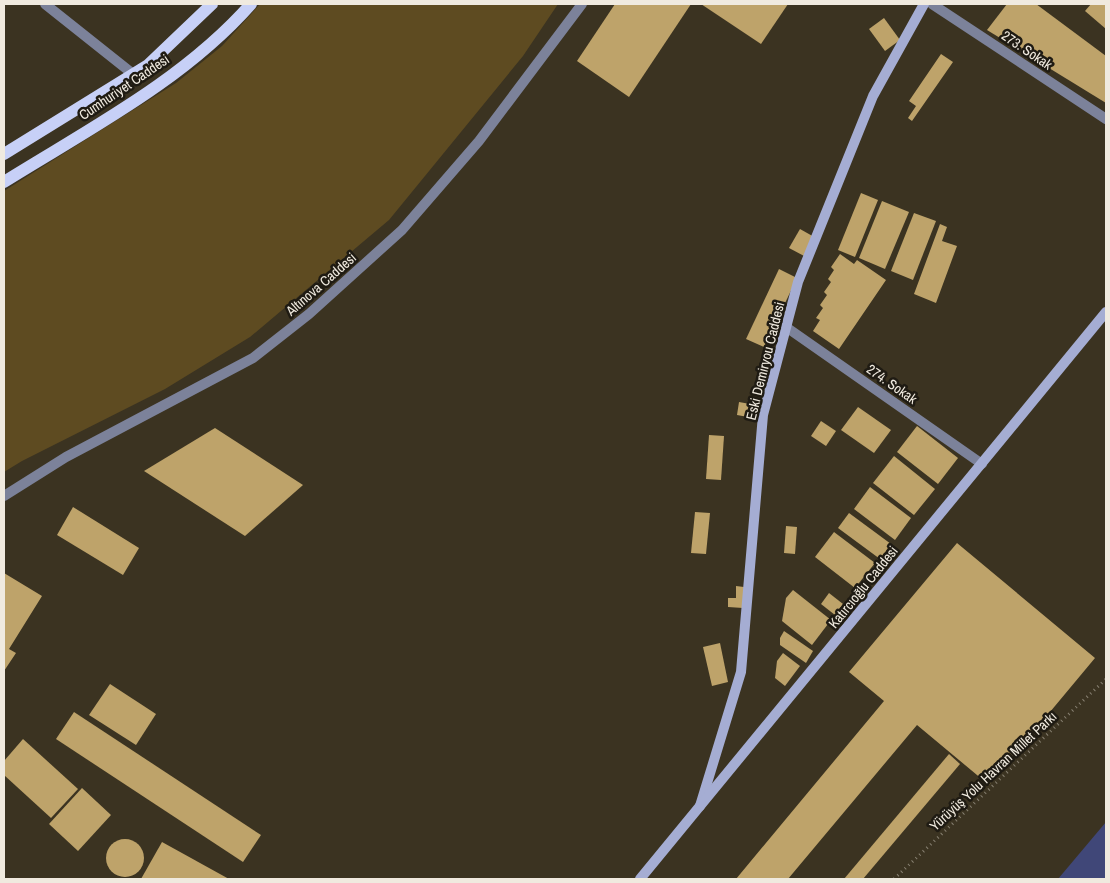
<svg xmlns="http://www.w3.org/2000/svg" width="1110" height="883" font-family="'Archivo Narrow',sans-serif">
  <rect width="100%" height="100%" fill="#3b3321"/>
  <polygon fill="#5e4b21" points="260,4 558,4 523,56 389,220 250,337 165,389 22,461 4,472 4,191 176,83 222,46"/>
  <polygon fill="#404778" points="1106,822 1106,879 1058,879"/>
  <g fill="#bea36a">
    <polygon points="615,4 691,4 629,97 577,61"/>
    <polygon points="701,4 788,4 761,44"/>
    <polygon points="1007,4 1036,4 1106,56 1106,103 987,30"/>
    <polygon points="1091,4 1106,4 1106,29 1085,11"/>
    <polygon points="884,18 900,40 885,51 869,29"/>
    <polygon points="941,54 953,62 912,121 908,118 916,106 909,101"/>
    <polygon points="861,193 878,200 855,257 838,250"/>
    <polygon points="882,201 909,212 885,269 859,258"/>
    <polygon points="914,213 936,221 913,280 891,271"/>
    <polygon points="940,224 947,227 942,241 957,246 936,303 914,294"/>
    <polygon points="800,229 816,238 806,257 789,248"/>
    <polygon points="840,254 854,264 857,260 886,280 839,349 813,331 820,320 816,318 823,308 820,305 827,295 824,292 831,282 828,279 834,270 831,267"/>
    <polygon points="779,269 797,278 764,347 746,339"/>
    <polygon points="739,402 761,406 759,419 737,415"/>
    <polygon points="858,407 891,430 874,453 841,430"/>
    <polygon points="821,421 836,431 826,446 811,436"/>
    <polygon points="917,426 958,458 938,484 897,452"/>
    <polygon points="215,428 303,485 245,536 144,471"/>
    <polygon points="709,435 724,436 721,480 706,479"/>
    <polygon points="894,456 935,489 914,515 873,483"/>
    <polygon points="870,487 911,518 895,540 854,509"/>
    <polygon points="73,507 139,548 123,575 57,535"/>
    <polygon points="695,512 710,513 706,554 691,553"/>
    <polygon points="849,513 891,544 880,559 838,528"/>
    <polygon points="786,526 797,527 795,554 784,553"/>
    <polygon points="834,532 875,563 855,588 815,557"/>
    <polygon points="957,543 1095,658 989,785 917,725 788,879 736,879 884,701 849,672"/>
    <polygon points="4,573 42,596 9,649 16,653 4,671"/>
    <polygon points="736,586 744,587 743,608 728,607 728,598 736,598"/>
    <polygon points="793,590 831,620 812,645 782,621 786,598"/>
    <polygon points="829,593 843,604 835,615 821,604"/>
    <polygon points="784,631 813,651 806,663 780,645 780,638"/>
    <polygon points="720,643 728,682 712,686 703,647"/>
    <polygon points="783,653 800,666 785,686 775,678 777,661"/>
    <polygon points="110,684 156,714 136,745 89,715"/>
    <polygon points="74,712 261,835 243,862 56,739"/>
    <polygon points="23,739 78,789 51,818 4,775 4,761"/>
    <polygon points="949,754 960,764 863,879 844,879"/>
    <polygon points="82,788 111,815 78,851 49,824"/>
    <circle cx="125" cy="858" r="19"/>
    <polygon points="162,842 229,879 141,879"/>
  </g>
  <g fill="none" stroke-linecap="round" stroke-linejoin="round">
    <polyline stroke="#888172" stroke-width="3" stroke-dasharray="1 4" stroke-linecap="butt" points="894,879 1106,679"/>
    <g stroke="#7c829a" stroke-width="10">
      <polyline points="45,4 133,74"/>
      <polyline points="932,4 1106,119"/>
      <polyline points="786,327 982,464"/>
    </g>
    <polyline stroke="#7c829a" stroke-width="10" points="4,496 66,457 253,358 309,314 402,230 479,141 582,4"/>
    <g stroke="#a5add3" stroke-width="10">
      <polyline points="700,806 741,672 763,415 798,282 873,96 924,4"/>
      <polyline points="640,879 1106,312"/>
    </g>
    <g stroke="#c7d0f7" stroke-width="12">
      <polyline points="4,154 148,65 212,4"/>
      <path d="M4,182C89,129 184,80 251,4"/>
    </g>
  </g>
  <g text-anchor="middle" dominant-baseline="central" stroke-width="5" stroke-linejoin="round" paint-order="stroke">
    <g font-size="14" fill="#f0eadf" stroke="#1f1b13">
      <text transform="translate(1027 50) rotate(34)">273. Sokak</text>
      <text transform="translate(124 87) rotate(-34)">Cumhuriyet Caddesi</text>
      <text transform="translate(321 284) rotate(-41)">Altınova Caddesi</text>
      <text transform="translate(765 361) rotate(-76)">Eski Demiryou Caddesi</text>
      <text transform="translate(892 384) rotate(35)">274. Sokak</text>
      <text transform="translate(863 587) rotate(-51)">Katırcıoğlu Caddesi</text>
      <text transform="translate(993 771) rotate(-43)">Yürüyüş Yolu Havran Millet Parkı</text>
    </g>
  </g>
  <rect width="1110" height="883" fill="none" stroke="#f0eadf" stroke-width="10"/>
</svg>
